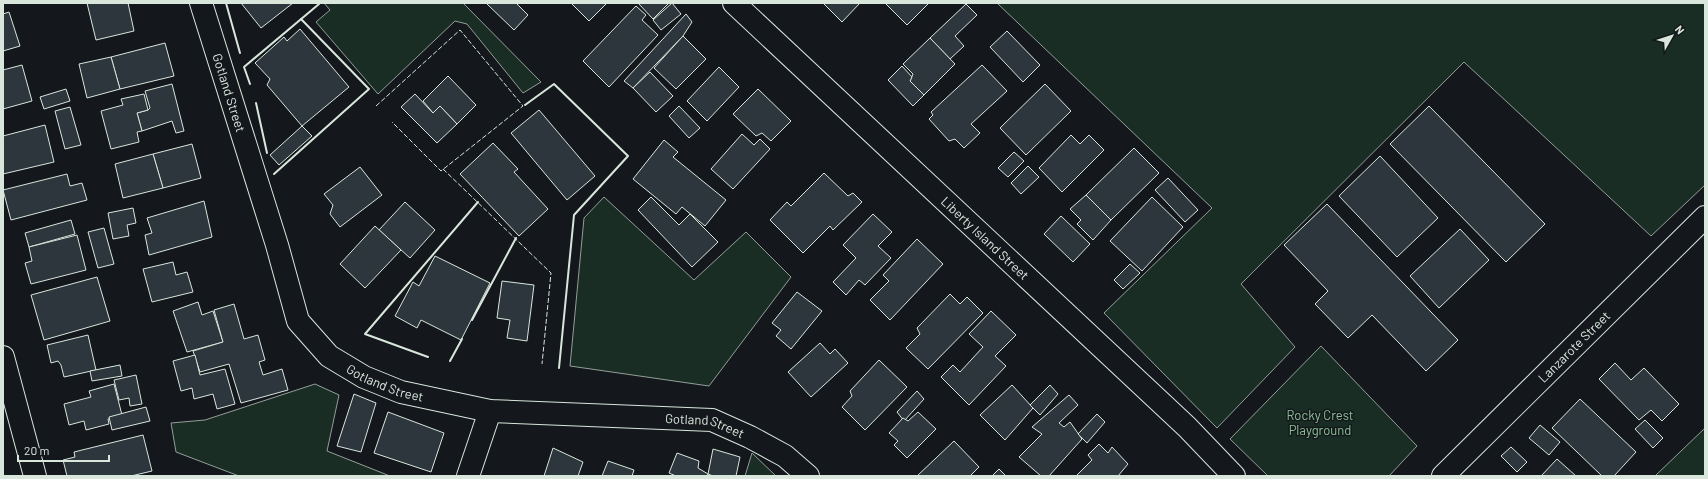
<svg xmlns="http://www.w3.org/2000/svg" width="1708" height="479" font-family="Barlow,sans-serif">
  <rect width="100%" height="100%" fill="#14181c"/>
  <g fill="#1a2d24" stroke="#939e99">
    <polygon points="324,3 463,3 541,82 523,93 467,24 455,21 378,94 316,22 330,10"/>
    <polygon points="997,3 1705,3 1705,185 1651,236 1464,62 1241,284 1295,347 1217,428 1104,313 1212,208"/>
    <polygon points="604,197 694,280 746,232 791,277 709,386 570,366 584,218"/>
    <polygon points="1321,346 1417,446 1389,476 1268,476 1230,439"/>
    <polygon points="315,384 339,395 327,451 390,476 239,476 176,452 171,423 205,420"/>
    <polygon points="1705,428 1705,476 1655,476"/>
    <polygon points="752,453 776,476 745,476"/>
  </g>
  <g fill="#2c363c" stroke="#d8e6dc">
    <polygon points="87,3 128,3 134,31 96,40"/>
    <polygon points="241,3 293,3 261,28"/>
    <polygon points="488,3 516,3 528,15 514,30 487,4"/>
    <polygon points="573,3 607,3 589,21 572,4"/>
    <polygon points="638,3 669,3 653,19"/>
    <polygon points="672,3 681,14 661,30 653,20"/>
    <polygon points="823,3 860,3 842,22"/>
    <polygon points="885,3 929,3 907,25"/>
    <polygon points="966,4 977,15 955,36 964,46 950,59 930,38"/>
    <polygon points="636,6 646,15 642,20 658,35 609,87 583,61"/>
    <polygon points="9,12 20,46 3,51 3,14"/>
    <polygon points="686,14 692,22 683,36 633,88 624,81"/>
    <polygon points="300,29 349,87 302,126 267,85 270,79 255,63 284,37 287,41"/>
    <polygon points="1007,31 1040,65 1023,82 990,47"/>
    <polygon points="683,36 706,59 676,89 654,68"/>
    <polygon points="930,38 955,64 924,95 910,81 913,74 903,64"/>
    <polygon points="165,43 174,76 120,89 111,57"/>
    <polygon points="111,57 120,89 87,98 79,64"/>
    <polygon points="22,65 32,101 3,109 3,70"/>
    <polygon points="982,65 1007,91 971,124 980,133 964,148 955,139 949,141 929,119 933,115 931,112"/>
    <polygon points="902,66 912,77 910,81 924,95 913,106 888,80"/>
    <polygon points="719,67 739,87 707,121 687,101"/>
    <polygon points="650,72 673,96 656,112 633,88"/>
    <polygon points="448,76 476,105 457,124 440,106 433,113 423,101"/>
    <polygon points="172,84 184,131 176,133 172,121 142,131 137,113 148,110 150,108 145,91"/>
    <polygon points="1045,84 1071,111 1026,155 1000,128"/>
    <polygon points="66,89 70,101 44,109 40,97"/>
    <polygon points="758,89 791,121 771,141 762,133 756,136 733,114"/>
    <polygon points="144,94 148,110 137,113 142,131 137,132 139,142 111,149 101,111 123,105 121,99"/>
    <polygon points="415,94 433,113 440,106 457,124 437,143 401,107"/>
    <polygon points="679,106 700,128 689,138 669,116"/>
    <polygon points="1429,106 1545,224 1506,262 1390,144"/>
    <polygon points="70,107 81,145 65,149 55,111"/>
    <polygon points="539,110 595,176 567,200 511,133"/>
    <polygon points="45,125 54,162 3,174 3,136"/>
    <polygon points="302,126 312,136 279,165 270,155"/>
    <polygon points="742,134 754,145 760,139 770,149 733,189 711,169"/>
    <polygon points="1071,135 1080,144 1089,135 1104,150 1062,192 1039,168"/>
    <polygon points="664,140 678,152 673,157 726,200 705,226 682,207 676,214 633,179"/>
    <polygon points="493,143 518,169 514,172 548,209 519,236 460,174"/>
    <polygon points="192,144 201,178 163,188 153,154"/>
    <polygon points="1134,148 1159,173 1111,220 1086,195"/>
    <polygon points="1014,152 1024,161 1008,177 998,168"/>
    <polygon points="153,154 163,188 123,198 115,164"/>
    <polygon points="1380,156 1438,218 1397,257 1339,196"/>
    <polygon points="1028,166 1039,177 1021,194 1011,183"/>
    <polygon points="360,167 382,195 340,227 330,214 333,205 324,194"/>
    <polygon points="824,173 848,196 853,193 862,202 833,230 830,226 803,253 770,220 787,202 791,206"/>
    <polygon points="67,174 70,186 82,183 87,200 11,220 3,190"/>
    <polygon points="1168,178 1198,210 1185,222 1155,190"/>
    <polygon points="1086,195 1111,220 1093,240 1077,224 1081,220 1070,209"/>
    <polygon points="651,197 679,225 690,214 718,242 692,267 638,210"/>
    <polygon points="1152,197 1183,227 1142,271 1110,241"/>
    <polygon points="204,201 212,237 149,255 145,235 152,233 147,218"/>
    <polygon points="405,202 435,230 410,258 379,230"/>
    <polygon points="1327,204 1458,340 1426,371 1372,315 1348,338 1315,304 1328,291 1284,245"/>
    <polygon points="133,208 136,223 127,225 129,236 113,239 108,213"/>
    <polygon points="873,214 892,232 878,246 891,258 865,285 859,280 846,295 833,282 856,258 843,245"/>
    <polygon points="1061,216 1090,244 1073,262 1044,234"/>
    <polygon points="71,220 75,234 29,247 25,233"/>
    <polygon points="375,226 401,250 365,288 340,264"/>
    <polygon points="104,228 114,264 98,268 88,232"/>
    <polygon points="1460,229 1489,260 1439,308 1410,276"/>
    <polygon points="77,235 86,270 31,284 25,263 32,261 29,247"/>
    <polygon points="917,239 943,264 890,320 870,300 889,281 883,275"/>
    <polygon points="435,256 490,283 461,340 421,320 417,328 395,316 413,282 419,286"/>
    <polygon points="173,262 176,275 187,272 193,292 152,302 143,269"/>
    <polygon points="1130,264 1140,273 1123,289 1114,280"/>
    <polygon points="97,277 110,321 44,340 31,295"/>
    <polygon points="502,281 534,285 527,341 507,338 510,320 497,318"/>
    <polygon points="797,292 822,311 791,349 776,336 781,330 772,323"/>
    <polygon points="950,294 960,304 967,297 983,313 928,369 906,348 920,334 917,328"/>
    <polygon points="198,302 202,315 213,311 223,342 187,352 173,311"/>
    <polygon points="234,304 244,339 258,335 265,360 259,362 263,375 282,369 288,390 241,403 229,364 200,372 193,351 223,342 214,310"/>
    <polygon points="991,311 1016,335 995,356 1006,366 969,405 941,377 953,365 960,372 983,347 969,334"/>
    <polygon points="88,335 96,370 64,377 61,365 58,361 51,363 47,345"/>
    <polygon points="820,343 830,354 835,349 848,363 811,397 788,372"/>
    <polygon points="195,355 200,375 225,369 235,404 217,409 213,394 194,399 192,388 181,391 173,361"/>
    <polygon points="879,360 907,387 865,430 842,407 852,396 850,391"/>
    <polygon points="1615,363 1631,380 1644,368 1679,404 1662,421 1651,410 1639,420 1599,379"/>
    <polygon points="120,365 122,376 92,381 90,371"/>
    <polygon points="136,375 142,404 130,406 129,398 119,400 114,380"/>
    <polygon points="114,384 122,415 108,419 109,424 86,430 84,421 69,425 64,404 91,397 89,391"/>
    <polygon points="1012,385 1033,408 1005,440 980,415"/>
    <polygon points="1050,385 1058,394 1040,415 1030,405"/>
    <polygon points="917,391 924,399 904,421 897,412"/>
    <polygon points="354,394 376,403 361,452 337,446"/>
    <polygon points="1069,395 1078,405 1059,423 1064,427 1070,422 1082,439 1049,476 1041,476 1019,457 1042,434 1032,427"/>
    <polygon points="1580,399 1636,452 1614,476 1602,476 1552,428"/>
    <polygon points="146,407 150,421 112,430 109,417"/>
    <polygon points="388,412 444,433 431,472 374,453"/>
    <polygon points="918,412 936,429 907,458 894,445 898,441 889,433 903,418 908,421"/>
    <polygon points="1097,414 1105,422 1087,443 1078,434"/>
    <polygon points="1645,420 1663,438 1653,448 1635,429"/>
    <polygon points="1540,425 1560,442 1549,455 1529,438"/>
    <polygon points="143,435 152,471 131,476 67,476 63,460 75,457 74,452"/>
    <polygon points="954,441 979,467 970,476 917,476"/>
    <polygon points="1099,444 1108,453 1112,447 1128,464 1118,476 1076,476 1092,460 1088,455"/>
    <polygon points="1511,447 1527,462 1517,472 1501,456"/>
    <polygon points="553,448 583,462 578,476 544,476"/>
    <polygon points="713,449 740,457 736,476 713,476 708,474"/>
    <polygon points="677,453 699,461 698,468 708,474 707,476 676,476 669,473"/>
    <polygon points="1557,459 1576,476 1541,476"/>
    <polygon points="608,461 634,470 632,476 602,476"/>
    <polygon points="999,469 1006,476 992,476"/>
  </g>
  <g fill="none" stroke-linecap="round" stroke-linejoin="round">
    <g stroke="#d8e6dc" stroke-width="24">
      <g id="minor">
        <path id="s1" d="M201,3L277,245L298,321L329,356L364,377L401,392L490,411L712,420L750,437L785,456L808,476"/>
        <path id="s2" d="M734,3L1187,427L1234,476"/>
        <polyline points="3,357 35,476"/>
        <polyline points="468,476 490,411"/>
        <path id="s3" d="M1443,476L1705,217"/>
      </g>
    </g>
    <use href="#minor" stroke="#14181c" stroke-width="22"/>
    <g stroke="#d8e6dc" stroke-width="1" stroke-dasharray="5 2" stroke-linecap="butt">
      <polyline points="376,106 460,30 523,106 441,171 392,122"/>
      <polyline points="443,169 551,273 542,364"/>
    </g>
    <g stroke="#d8e6dc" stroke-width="2">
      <polyline points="226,3 240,53"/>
      <polyline points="250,84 244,67 319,4 318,3"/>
      <polyline points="256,103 267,153"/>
      <polyline points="525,105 554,84 628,156 574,215 559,368"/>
      <polyline points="274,174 369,89 301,19"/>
      <polyline points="472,320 516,238"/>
      <polyline points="428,357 365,334 478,202"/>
      <polyline points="450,361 462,339"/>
    </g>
  </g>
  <g text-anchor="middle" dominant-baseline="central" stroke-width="3" stroke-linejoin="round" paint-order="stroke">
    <g font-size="13" fill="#d8e6dc" stroke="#14181c">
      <text stroke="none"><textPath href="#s1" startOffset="94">Gotland Street</textPath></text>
      <text stroke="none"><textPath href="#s2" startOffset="344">Liberty Island Street</textPath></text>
      <text stroke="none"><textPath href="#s3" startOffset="184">Lanzarote Street</textPath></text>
      <text stroke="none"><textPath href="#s1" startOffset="442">Gotland Street</textPath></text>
      <text stroke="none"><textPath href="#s1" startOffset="767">Gotland Street</textPath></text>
    </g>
    <g font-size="13" fill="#8ac095" stroke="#14181c">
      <text x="1320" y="415">Rocky Crest<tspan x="1320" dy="15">Playground</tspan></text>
    </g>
  </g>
  <rect width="1708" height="479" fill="none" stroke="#d8e6dc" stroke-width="8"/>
  <g transform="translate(1672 36) rotate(51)" stroke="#14181c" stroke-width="3" paint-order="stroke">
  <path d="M0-3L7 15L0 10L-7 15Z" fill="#d8e6dc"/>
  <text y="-6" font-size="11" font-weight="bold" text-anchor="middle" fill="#d8e6dc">N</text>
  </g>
  <path d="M18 455v6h91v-6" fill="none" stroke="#d8e6dc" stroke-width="2"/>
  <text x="24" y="455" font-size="12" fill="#d8e6dc" stroke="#14181c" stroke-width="3" paint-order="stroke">20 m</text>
</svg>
